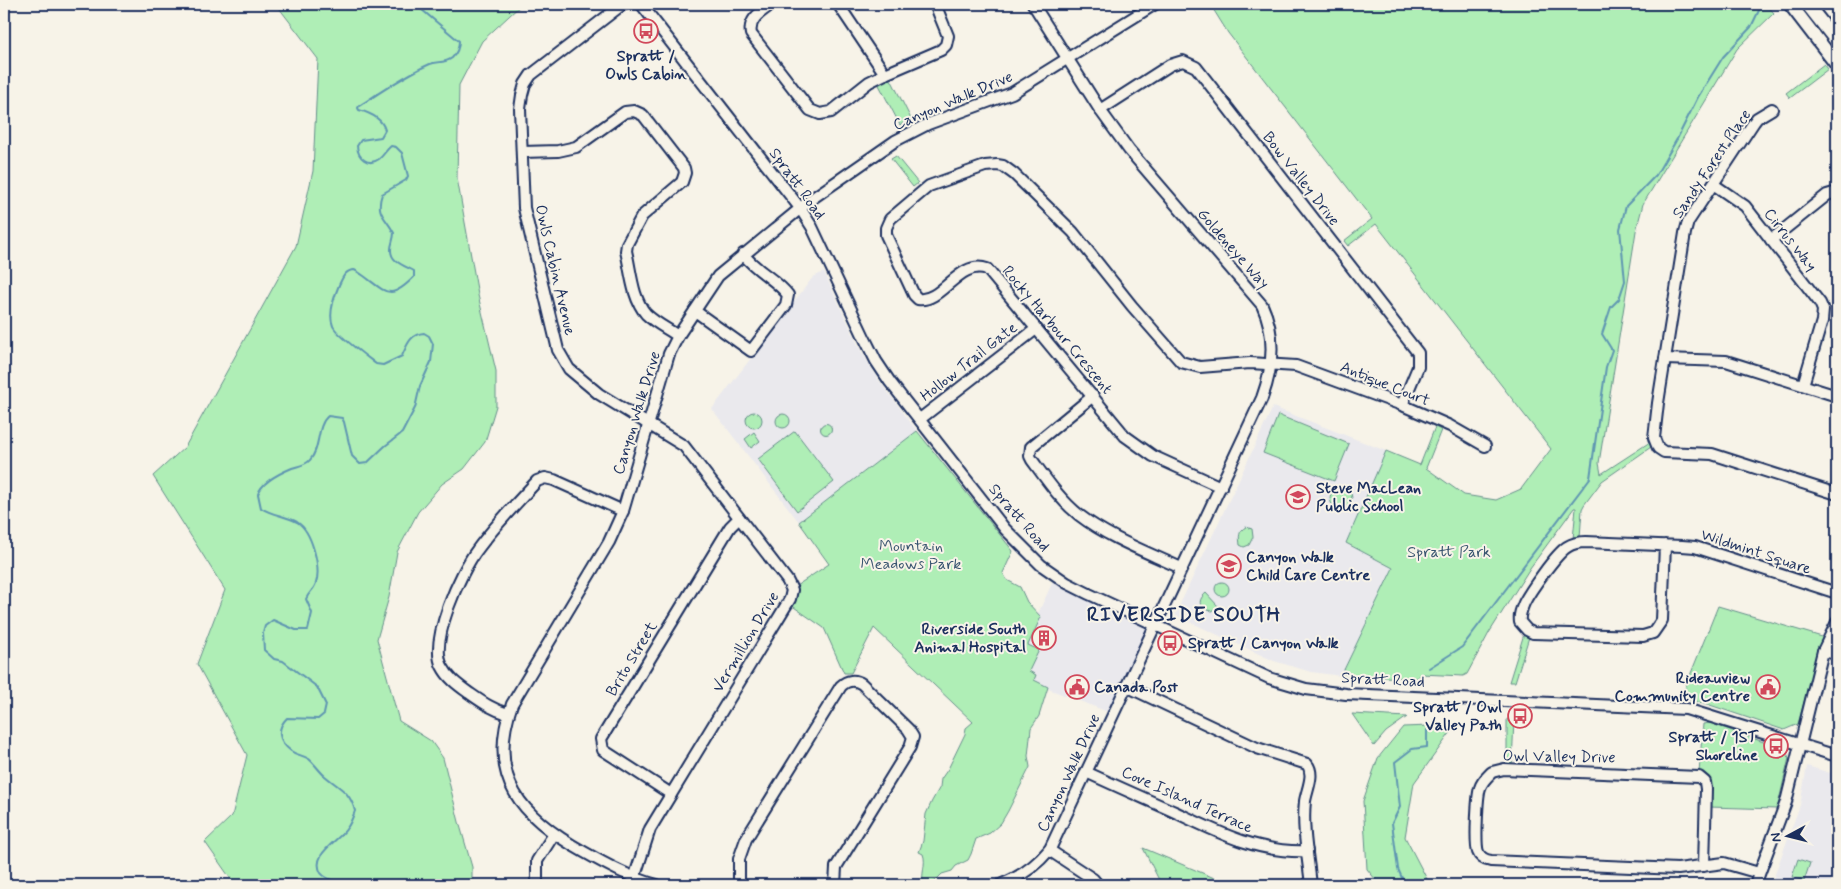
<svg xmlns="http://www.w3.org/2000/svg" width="1841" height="889" font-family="Mynerve,sans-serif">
  <rect width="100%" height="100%" fill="#f7f3e8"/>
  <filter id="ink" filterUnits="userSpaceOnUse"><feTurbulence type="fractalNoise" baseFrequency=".02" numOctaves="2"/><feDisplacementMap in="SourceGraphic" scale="10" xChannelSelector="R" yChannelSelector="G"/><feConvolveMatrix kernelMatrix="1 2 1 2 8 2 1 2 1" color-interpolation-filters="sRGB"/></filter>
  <g filter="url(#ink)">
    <g fill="#eae9ed">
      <polygon points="824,272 859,347 878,379 917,431 799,522 712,409 813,277"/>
      <polygon points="1273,407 1386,451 1346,543 1393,568 1341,676 1311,672 1274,661 1175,615"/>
      <polygon points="1054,579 1150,626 1108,712 1028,681 1024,673 1023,646"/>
      <polygon points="1807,766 1837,775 1837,885 1771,885 1800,805"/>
    </g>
    <g fill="#afeeb6" stroke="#658e8a">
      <polygon points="276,4 522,4 482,41 459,85 457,178 478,295 496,371 496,406 485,442 464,469 442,484 418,512 397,552 389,597 377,639 399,721 431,741 443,758 459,822 472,867 472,885 235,885 205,842 232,816 247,755 197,664 225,590 153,476 185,447 296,246 313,171 318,59"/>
      <polygon points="1210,4 1766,4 1774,13 1737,49 1643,204 1636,231 1599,463 1601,474 1650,442 1651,447 1602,481 1584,505 1582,509 1580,538 1573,539 1576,508 1574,508 1530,568 1489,633 1467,674 1463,676 1421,674 1418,678 1341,676 1393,568 1346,543 1386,451 1420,465 1435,427 1441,430 1426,468 1464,495 1496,500 1521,489 1551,449 1376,224 1348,246 1344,241 1372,219 1228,33"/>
      <polygon points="1824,64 1828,69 1790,98 1786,93"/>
      <polygon points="890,77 911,119 900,125 878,83"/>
      <polygon points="896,156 918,183 913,187 891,159"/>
      <circle cx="754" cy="420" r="8"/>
      <circle cx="783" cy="421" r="7"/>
      <polygon points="1278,415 1349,444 1334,481 1263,453"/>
      <circle cx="826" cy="429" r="5.5"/>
      <polygon points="795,431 834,482 797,511 758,459"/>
      <path d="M917,431L1013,551L1003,573L1007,580L1020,587L1027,602L1041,617L1028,645L1039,650L1029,671L1036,675L1034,680L1048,687L1039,716L1031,728L1028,756L1030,767L1008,811L1001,823L990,833L976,839L971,854L968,860L956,866L952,871L942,874L932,884H924C920,875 927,864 923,854L919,852L923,841L926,814L932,801L940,787L941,779L948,769L965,734L966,728L973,722L874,628L851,673H844L824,628L791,605L797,596L796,586L829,564L799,522Z"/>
      <polygon points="754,432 760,441 751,448 745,439"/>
      <circle cx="1341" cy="498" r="11"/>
      <path d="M1246,527L1252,529L1253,537L1249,545L1244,547L1240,545C1239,537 1238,531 1246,527Z"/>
      <circle cx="1222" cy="589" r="7"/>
      <path d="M1206,593L1218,606L1213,611C1201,610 1195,602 1206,593Z"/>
      <polygon points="1718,606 1822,637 1798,724 1784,730 1707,704 1681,698"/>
      <polygon points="1524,634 1529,637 1515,682 1509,682"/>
      <polygon points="1352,714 1407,717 1386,732 1374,746"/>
      <polygon points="1507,719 1514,719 1512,764 1507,764"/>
      <polygon points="1710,723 1786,750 1789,758 1777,809 1709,807 1699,773 1703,724"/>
      <polygon points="1456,725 1414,783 1405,837 1430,885 1380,885 1367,869 1363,801 1378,758 1403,727"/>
      <polygon points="1143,848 1231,885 1166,885 1159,880"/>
      <polygon points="1798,859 1810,863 1804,881 1792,877"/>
    </g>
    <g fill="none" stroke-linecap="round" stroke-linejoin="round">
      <g stroke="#5f96b1" stroke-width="2">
        <polyline points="1429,668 1462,647 1590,478 1606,367 1612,350 1602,334 1611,307 1619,299 1625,281 1620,229 1626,206 1656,175 1677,139 1698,97 1723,57 1751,27 1762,4"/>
        <polyline points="4,877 7,885"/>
        <path d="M345,885C338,882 326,880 321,873C310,854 339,841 347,828C351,823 353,816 355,811C350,791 339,788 325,776C319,771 315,764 309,759C303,755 296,755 291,751C278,741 276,729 287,718L318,719L324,714L326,705L317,687L283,661L274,659L264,650L263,633L265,626L273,620L296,630H308L312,613L306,599C308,593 314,590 316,583C321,568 312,531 297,522C286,516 272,515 261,508L258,494C262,482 280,473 292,468C298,466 306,465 310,460C321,448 316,426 328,416L342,418L344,422L352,456L360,464L367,463L385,446L402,433L415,408L420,386L431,362L433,344L429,336L424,333C410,334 407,345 402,356L383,365L376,364C367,357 336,334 333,326C328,314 334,297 339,285C342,279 345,270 354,270C357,271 361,274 364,276C387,293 390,301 414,277V271C405,266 390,262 391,249C391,244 394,239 394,233C386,217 375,214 382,194L406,180L408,176L402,153L396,147L391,146C386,150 384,155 379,159C368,167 358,158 357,146L361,140L381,137L385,130C382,118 370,113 359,110L358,108L359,106C382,91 405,75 430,64C437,61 444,64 452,58C456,54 459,47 459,41L415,4"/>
        <polyline points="1405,885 1398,869 1392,823 1400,807 1395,762 1412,749 1427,747 1427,730"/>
      </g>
      <g stroke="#1b2f5e" stroke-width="14">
        <g id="minor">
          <polyline points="623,4 531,75 525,84 522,95 520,109 524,208 558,350 569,369 599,394 684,446 787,580 792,590 790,599 650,829 632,885"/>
          <polyline points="641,4 800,208 812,227 864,337 876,361 890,382 1005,529 1041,565 1067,583 1089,594 1269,678 1306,689 1346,694 1686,709 1837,756"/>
          <path d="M772,4C761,12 748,19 751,34L810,110L820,114L831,112L869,82L885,74L941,50L946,45L948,36L935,4"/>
          <polyline points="838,4 885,74"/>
          <polyline points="1772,109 1757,118 1754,122 1688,222 1685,233 1658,403 1654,438 1658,448 1664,452 1712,454 1837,494"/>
          <polyline points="1100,110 1170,65 1183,61 1196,67 1418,353 1418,367 1402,405"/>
          <path d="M522,152L558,151L576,147L625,112L634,111L643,115L684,168L685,173L682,182L642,216L627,244L626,251C631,271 632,298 646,314C655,323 668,329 678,336"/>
          <polyline points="1713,184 1745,206 1820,303 1823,310 1822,321 1803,385"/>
          <polyline points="1771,240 1827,195 1837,192"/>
          <path d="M695,311L751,351L786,305L788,295C777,280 756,271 743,254"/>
          <polyline points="1665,359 1726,361 1837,396"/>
          <path d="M1093,396L1031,447L1030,456L1032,460C1046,479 1060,500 1079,515C1109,538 1147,552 1181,568"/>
          <polyline points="920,419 1036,329"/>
          <path d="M1221,487L1153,456L1125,436L987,269C959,259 942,303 918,299L914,295L886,235V228L890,219L929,186L985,166L997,165L1003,166L1014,174L1073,232L1132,306L1181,362L1200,367L1250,363L1296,366L1402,405L1450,426L1485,446"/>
          <path d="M1665,545L1662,620L1653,633L1643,636L1533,633L1527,630L1520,622C1519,615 1521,610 1524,603C1530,591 1556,554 1567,547C1573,543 1580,542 1586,542L1682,546L1695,547L1837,593"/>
          <polyline points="1823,651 1837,654"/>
          <path d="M1126,686L1257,748L1307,764C1315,774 1307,789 1305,801C1302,829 1308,857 1311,885"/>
          <path d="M508,714C493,710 482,702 469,693C458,685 448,678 442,666C429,641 461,571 477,550C495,525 517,503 537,481L545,478L554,480L623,511"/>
          <path d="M1086,772C1116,786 1146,799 1177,813C1219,833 1259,853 1307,851"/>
          <polyline points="671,794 603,750 601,739 730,527 739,518"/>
          <polyline points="1049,850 1093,879 1098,885"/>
          <path d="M1704,866L1706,789L1705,782L1699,777L1504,769L1492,772C1487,777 1482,781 1480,788C1477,797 1475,844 1478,852C1480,858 1485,860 1491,861L1678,869L1724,863L1759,873"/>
          <polyline points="537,885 537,861 554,834"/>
          <path d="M657,885C631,878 607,865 584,852C521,817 486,778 512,704L609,542L623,511L669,354L678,336L718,276L813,198L895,141L928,124L1012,93L1155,4"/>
          <path d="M739,885V859L746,839L841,686C847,680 855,679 862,684L908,729L913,737L910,747L836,867L835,885"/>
          <path d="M1000,885C1021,877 1036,866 1050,849L1262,398C1273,368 1276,335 1262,305L1129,150L1100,110L1033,4"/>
          <polyline points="1755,885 1786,802 1823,651 1837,622"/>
        </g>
      </g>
      <g stroke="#1b2f5e" stroke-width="16">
        <g id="major">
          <polyline points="1790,4 1837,65"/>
          <polyline points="1807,4 1837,42"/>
        </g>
      </g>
      <use href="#minor" stroke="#f7f3e8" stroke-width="10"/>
      <use href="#major" stroke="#f7f3e8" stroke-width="12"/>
    </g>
  </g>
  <defs>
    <g id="bus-ring" transform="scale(1.25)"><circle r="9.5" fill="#f7f3e8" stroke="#d1495b" stroke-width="1.5"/><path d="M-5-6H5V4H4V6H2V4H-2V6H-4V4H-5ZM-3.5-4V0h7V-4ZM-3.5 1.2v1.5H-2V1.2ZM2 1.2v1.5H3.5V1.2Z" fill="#d1495b"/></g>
    <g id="school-ring" transform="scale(1.25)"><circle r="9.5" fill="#f7f3e8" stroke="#d1495b" stroke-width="1.5"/><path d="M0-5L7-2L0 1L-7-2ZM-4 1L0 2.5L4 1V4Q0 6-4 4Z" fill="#d1495b"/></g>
    <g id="building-ring" transform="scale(1.25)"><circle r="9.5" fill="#f7f3e8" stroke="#d1495b" stroke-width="1.5"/><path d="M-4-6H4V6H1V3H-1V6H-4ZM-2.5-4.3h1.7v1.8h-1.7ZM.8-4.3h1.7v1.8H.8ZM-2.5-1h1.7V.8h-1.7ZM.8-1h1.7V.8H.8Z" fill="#d1495b"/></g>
    <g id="civic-ring" transform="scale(1.25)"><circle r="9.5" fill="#f7f3e8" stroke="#d1495b" stroke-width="1.5"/><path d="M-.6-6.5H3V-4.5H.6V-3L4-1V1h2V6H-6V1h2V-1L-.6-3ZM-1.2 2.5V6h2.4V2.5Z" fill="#d1495b"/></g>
  </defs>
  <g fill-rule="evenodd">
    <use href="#bus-ring" x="646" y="31"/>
    <use href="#school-ring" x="1298" y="497"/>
    <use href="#school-ring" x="1229" y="566"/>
    <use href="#building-ring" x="1044" y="638"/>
    <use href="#bus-ring" x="1170" y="643"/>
    <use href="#civic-ring" x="1077" y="687"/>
    <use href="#civic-ring" x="1768" y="687"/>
    <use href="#bus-ring" x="1520" y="716"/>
    <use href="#bus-ring" x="1776" y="746"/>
  </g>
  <g text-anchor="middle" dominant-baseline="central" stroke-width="4" stroke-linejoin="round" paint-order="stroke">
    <g font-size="16" font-weight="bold" fill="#1b2f5e" stroke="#f7f3e8" text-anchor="start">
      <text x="646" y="56" text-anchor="middle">Spratt /<tspan x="646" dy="18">Owls Cabin</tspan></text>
      <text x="1316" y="488">Steve MacLean<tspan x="1316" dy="18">Public School</tspan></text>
      <text x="1246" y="557">Canyon Walk<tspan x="1246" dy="18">Child Care Centre</tspan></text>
      <text x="1026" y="629" text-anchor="end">Riverside South<tspan x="1026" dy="18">Animal Hospital</tspan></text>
      <text x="1188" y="643">Spratt / Canyon Walk</text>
      <text x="1750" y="678" text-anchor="end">Rideauview<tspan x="1750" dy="18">Community Centre</tspan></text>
      <text x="1094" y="687">Canada Post</text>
      <text x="1502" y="707" text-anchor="end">Spratt / Owl<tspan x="1502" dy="18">Valley Path</tspan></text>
      <text x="1758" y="737" text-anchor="end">Spratt / 1ST<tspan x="1758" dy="18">Shoreline</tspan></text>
    </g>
    <g font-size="16" fill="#1b2f5e" stroke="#f7f3e8">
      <text transform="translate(953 101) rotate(-23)">Canyon Walk Drive</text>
      <text transform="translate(1712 164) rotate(-56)">Sandy Forest Place</text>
      <text transform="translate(1301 179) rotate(52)">Bow Valley Drive</text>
      <text transform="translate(797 184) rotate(54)">Spratt Road</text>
      <text transform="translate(1790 240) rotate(52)">Cirrus Way</text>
      <text transform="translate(1233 249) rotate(49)">Goldeneye Way</text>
      <text transform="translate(555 270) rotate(77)">Owls Cabin Avenue</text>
      <text transform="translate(1057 330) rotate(50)">Rocky Harbour Crescent</text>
      <text transform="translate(969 362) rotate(-38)">Hollow Trail Gate</text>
      <text transform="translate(1385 384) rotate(22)">Antique Court</text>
      <text transform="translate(637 413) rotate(-73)">Canyon Walk Drive</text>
      <text transform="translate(1019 518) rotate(49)">Spratt Road</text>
      <text transform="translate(1756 552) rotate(18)">Wildmint Square</text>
      <text transform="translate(746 642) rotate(-59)">Vermillion Drive</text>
      <text transform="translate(632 659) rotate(-59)">Brito Street</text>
      <text transform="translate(1383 680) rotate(3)">Spratt Road</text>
      <text transform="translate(1559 757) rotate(1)">Owl Valley Drive</text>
      <text transform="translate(1069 773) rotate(-65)">Canyon Walk Drive</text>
      <text transform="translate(1187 800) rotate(24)">Cove Island Terrace</text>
    </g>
    <g font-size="16" fill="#395570" stroke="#f7f3e8">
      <text x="911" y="546">Mountain<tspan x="911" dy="18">Meadows Park</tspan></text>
      <text x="1449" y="552">Spratt Park</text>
    </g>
    <g font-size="21" font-weight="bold" letter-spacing="1" fill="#1b2f5e" stroke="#f7f3e8">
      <text x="1184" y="615">RIVERSIDE SOUTH</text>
    </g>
  </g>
  <rect width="1841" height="889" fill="none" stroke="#f7f3e8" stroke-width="20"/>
  <rect x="10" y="10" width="1821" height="869" fill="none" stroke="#1b2f5e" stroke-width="2" filter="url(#ink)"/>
  <g transform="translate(1788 836) rotate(263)" stroke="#f7f3e8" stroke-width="4" paint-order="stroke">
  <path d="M0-4L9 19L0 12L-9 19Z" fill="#1b2f5e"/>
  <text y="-8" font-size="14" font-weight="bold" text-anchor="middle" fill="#1b2f5e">N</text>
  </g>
</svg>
